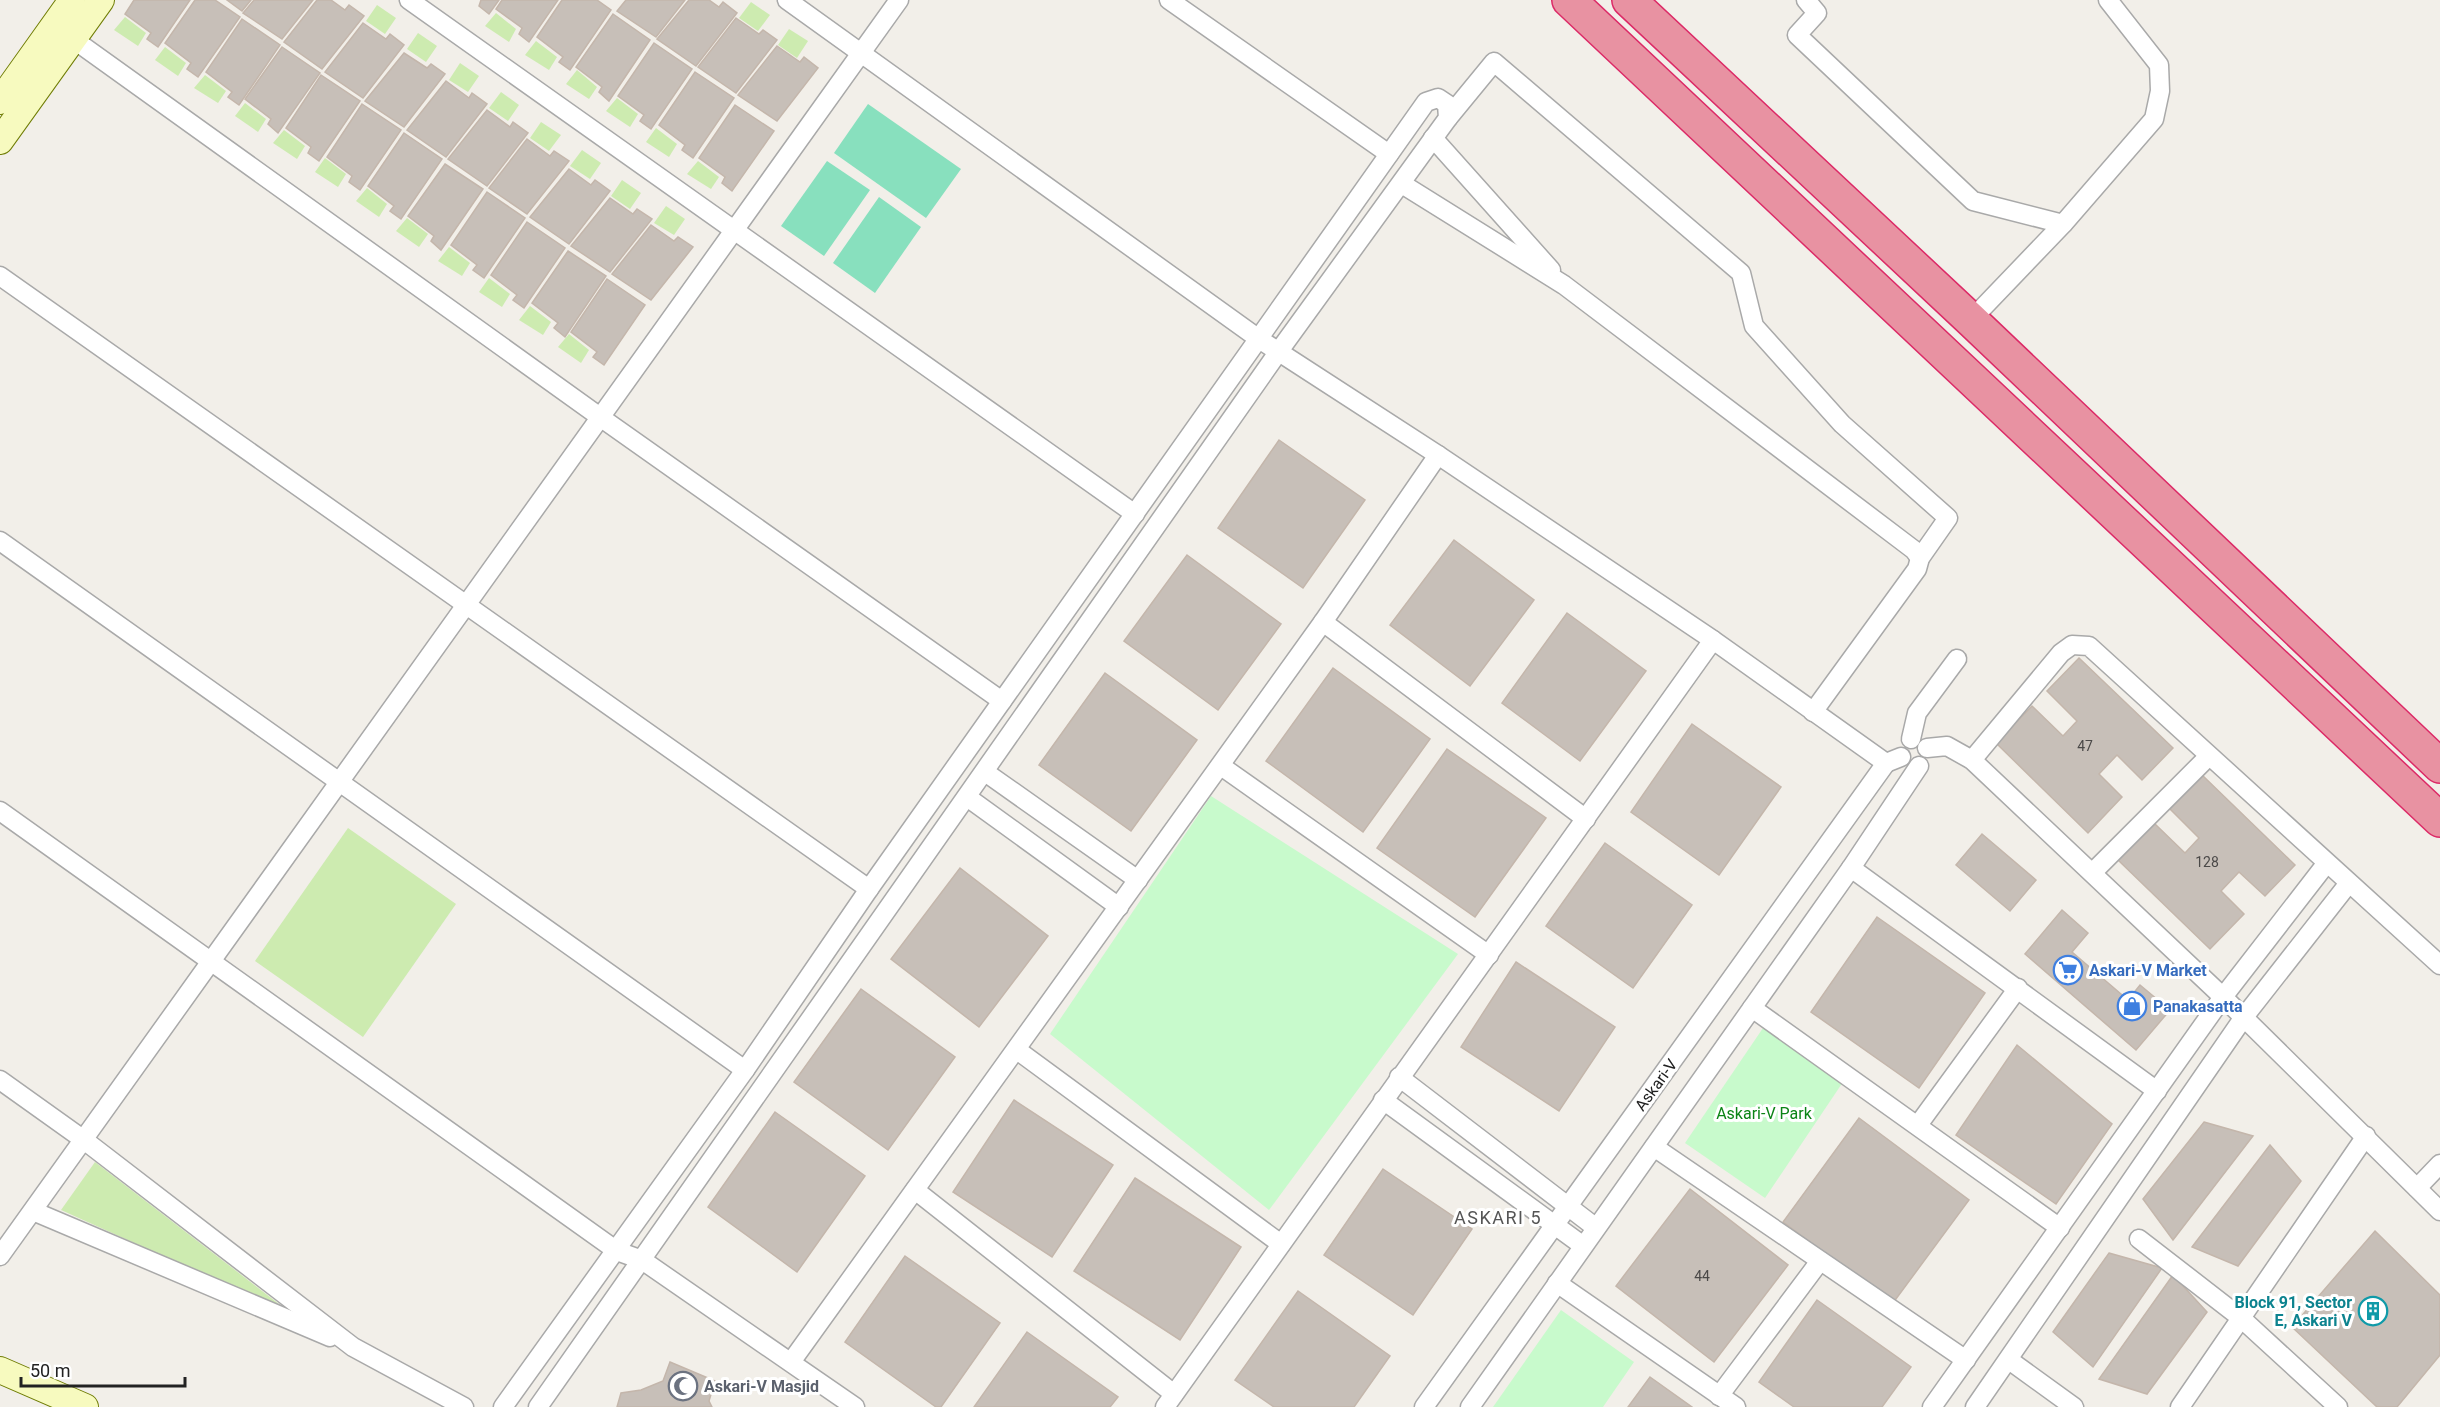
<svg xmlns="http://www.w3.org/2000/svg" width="2440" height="1407" font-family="Roboto,sans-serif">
  <rect width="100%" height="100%" fill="#f2efe9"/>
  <g fill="#cdebb0">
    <polygon points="751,2 770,15 758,31 739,18"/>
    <polygon points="377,5 396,18 385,34 366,21"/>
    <polygon points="496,13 516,29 509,42 485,26"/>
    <polygon points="125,17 146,33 138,46 114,30"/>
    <polygon points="789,29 808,41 797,58 778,45"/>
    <polygon points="418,33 437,46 426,62 407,49"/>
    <polygon points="536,41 557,57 549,70 525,55"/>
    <polygon points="165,47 186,63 178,76 155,60"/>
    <polygon points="460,63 479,76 468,92 449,80"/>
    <polygon points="577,70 597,87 589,99 566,84"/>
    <polygon points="205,75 226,91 218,103 194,88"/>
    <polygon points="501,92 519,105 508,121 489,108"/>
    <polygon points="617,98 638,114 630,127 606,111"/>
    <polygon points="245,103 266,119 258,132 235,116"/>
    <polygon points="541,122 561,135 549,151 530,138"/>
    <polygon points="656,128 677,144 669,157 646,142"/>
    <polygon points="284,130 305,146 297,159 273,143"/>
    <polygon points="582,150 601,163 590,179 570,166"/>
    <polygon points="325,158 346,174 338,187 315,172"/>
    <polygon points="698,161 719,177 711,189 687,174"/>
    <polygon points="622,180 641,193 630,209 611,196"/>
    <polygon points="367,188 387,204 379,217 356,201"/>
    <polygon points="666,206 685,219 674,235 654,223"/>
    <polygon points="407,218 428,234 419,247 396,231"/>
    <polygon points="449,247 470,263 462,276 438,261"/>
    <polygon points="489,278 510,294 502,307 479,292"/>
    <polygon points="530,306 551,322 543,335 519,320"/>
    <polygon points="569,334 589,350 581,363 558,347"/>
    <polygon points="348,828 456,904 363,1037 255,961"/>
    <polygon points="95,1162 292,1314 61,1210"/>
  </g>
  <g fill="#c8facc">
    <polygon points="1211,796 1458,954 1269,1210 1050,1034"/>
    <polygon points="1763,1028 1843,1082 1765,1198 1685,1143"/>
    <polygon points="1561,1310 1634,1362 1603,1407 1493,1407"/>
  </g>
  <g fill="#88e0be">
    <polygon points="868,104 961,169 926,218 834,153"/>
    <polygon points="827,161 870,190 824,256 781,226"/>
    <polygon points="879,197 921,227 875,293 833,263"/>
  </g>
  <g fill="#c7bfb8" stroke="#c4b6ab" stroke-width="1.5">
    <polygon points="134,0 190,0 158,47 147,39 151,33 125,14"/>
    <polygon points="195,0 215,0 240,17 198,77 187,69 191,63 165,43"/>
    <polygon points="227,0 251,0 242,11"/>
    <polygon points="254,0 313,0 282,39 243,13"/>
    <polygon points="317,0 331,0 345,10 349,5 364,16 322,69 284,42"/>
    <polygon points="481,0 499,0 489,14 479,6"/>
    <polygon points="502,0 558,0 529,42 519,34 522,28 496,9"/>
    <polygon points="562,0 597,0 611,10 570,70 559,62 563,57 537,37"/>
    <polygon points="626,0 685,0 656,37 617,11"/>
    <polygon points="689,0 709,0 719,7 723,2 737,13 696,66 657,39"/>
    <polygon points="613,14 650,40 609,101 599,92 602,87 576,67"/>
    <polygon points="736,18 759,34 763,30 777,40 736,93 698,67"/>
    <polygon points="242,19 280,45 239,105 228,97 232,92 206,72"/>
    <polygon points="363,23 386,39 390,34 404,45 363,98 325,72"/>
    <polygon points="654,43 692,69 651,129 640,121 644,115 618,96"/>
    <polygon points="777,46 800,62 804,57 818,68 777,121 738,95"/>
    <polygon points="282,47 320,73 278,133 268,124 271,119 245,99"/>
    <polygon points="404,53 427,68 431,64 445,74 404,127 365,101"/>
    <polygon points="695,72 734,98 693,158 682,150 685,145 659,125"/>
    <polygon points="321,75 360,101 319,161 308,153 311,147 286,128"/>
    <polygon points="446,81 469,98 472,93 487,104 446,157 407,130"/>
    <polygon points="362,104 401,130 360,190 349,182 352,176 327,157"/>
    <polygon points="735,105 774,131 732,191 722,183 725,177 699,158"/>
    <polygon points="487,110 510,127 513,122 528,133 487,186 448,159"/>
    <polygon points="404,133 442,159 401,219 390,211 394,206 368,186"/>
    <polygon points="527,139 550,156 554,151 569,161 527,214 489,188"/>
    <polygon points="445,164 483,189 441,250 431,241 434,236 408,216"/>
    <polygon points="569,169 591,185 595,180 610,191 569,244 530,217"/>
    <polygon points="487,192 525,218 484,278 473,270 477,265 451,245"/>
    <polygon points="610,198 633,214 637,209 652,219 610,272 571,246"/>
    <polygon points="527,222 565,248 524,308 513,300 517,295 491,275"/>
    <polygon points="651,225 674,241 678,237 693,247 651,300 612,274"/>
    <polygon points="568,251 606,276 565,337 554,328 558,323 532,303"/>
    <polygon points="607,279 645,305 604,365 593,357 597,352 571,332"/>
    <polygon points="1279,440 1365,500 1303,588 1218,528"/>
    <polygon points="1454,540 1534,600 1470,686 1390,625"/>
    <polygon points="1187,555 1281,624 1218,710 1124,641"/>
    <polygon points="1567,613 1646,671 1580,761 1502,703"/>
    <polygon points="2079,658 2173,748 2142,780 2117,755 2099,774 2122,797 2088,833 1996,743 2032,706 2063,736 2077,721 2047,691"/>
    <polygon points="1333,668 1430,739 1363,832 1266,761"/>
    <polygon points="1105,673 1197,740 1131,831 1039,765"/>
    <polygon points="1692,724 1781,787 1719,875 1631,812"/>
    <polygon points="1447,749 1546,818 1475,917 1377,848"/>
    <polygon points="2201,774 2295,865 2265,896 2239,872 2221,891 2244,914 2210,949 2118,860 2154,823 2185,853 2199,838 2169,808"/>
    <polygon points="1982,834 2036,880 2010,911 1956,865"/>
    <polygon points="1605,843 1692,905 1633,988 1546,926"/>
    <polygon points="960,868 1048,936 979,1027 891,959"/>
    <polygon points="2062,910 2088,933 2072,952 2128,1000 2140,985 2170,1010 2136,1050 2025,954"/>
    <polygon points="1877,917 1985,993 1919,1088 1811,1012"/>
    <polygon points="1516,962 1615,1027 1559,1111 1461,1047"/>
    <polygon points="861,989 955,1057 888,1150 794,1082"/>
    <polygon points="2017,1045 2112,1124 2056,1204 1956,1135"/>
    <polygon points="1014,1100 1113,1165 1052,1257 953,1192"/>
    <polygon points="775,1112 865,1176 797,1272 708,1207"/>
    <polygon points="1859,1118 1969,1200 1893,1303 1783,1222"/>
    <polygon points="2204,1122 2253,1136 2173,1240 2143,1199"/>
    <polygon points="2270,1145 2301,1181 2238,1266 2192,1247"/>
    <polygon points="1383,1169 1472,1229 1413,1315 1324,1255"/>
    <polygon points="1135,1178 1241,1247 1180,1340 1074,1271"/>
    <polygon points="1690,1189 1788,1265 1714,1362 1616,1286"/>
    <polygon points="2375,1231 2440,1295 2440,1355 2397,1407 2377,1407 2292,1327"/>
    <polygon points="2109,1253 2162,1268 2093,1367 2053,1332"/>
    <polygon points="905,1256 1000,1323 941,1407 936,1407 845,1342"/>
    <polygon points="2173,1275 2207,1312 2147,1394 2099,1379"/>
    <polygon points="1298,1291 1390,1356 1354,1407 1274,1407 1235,1380"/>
    <polygon points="1817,1300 1911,1367 1882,1407 1794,1407 1759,1382"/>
    <polygon points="1027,1332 1118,1397 1110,1407 974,1407"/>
    <polygon points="670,1362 715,1381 709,1401 712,1407 617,1407 621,1393 641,1390 663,1381"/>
    <polygon points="1650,1377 1692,1407 1628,1407"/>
  </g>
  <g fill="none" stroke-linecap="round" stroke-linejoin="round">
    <g stroke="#a9a9a9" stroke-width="21">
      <g id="street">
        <polyline points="409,0 1135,514"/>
        <polyline points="787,0 1259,339 1438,455 1713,640 1886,763 1901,757"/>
        <polyline points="1169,0 1389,154"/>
        <polyline points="1806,0 1817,13 1797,35 1973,201 2063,224"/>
        <polyline points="73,39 600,417 1002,701"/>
        <polyline points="1448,118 1494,62 1741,273 1754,326 1842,424 1948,518 1920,558 1917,569 1813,712"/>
        <polyline points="1433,138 1551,270"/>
        <polyline points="1402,184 1564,285 1914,550 1920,558"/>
        <polyline points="0,276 869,889"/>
        <polyline points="1971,320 2063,224 2154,119 2160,91 2159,65 2108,0"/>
        <polyline points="0,541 745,1070"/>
        <polyline points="1323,622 1586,819"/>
        <polyline points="1911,739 1917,713 1957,659"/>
        <polyline points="1927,748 1947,746 1972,760 2223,997 2440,1211"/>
        <polyline points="1972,760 2061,653 2072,645 2089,646 2440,965"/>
        <polyline points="1221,766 1489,955"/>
        <polyline points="985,772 1138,880"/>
        <polyline points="967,797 1119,907"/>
        <polyline points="0,811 617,1251 642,1260 855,1407"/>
        <polyline points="1851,868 2157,1091"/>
        <polyline points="2093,872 2209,756"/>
        <polyline points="1752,1008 2060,1228"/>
        <polyline points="1017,1050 1281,1244"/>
        <polyline points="1399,1077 1595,1227"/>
        <polyline points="0,1080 84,1140 353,1347 464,1407"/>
        <polyline points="1383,1100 1582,1245"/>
        <polyline points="1918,1125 2018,988"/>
        <polyline points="1654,1147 1966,1360"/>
        <polyline points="2417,1188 2440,1164"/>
        <polyline points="915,1190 1174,1394"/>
        <polyline points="33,1211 330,1337"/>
        <polyline points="2139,1239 2241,1318 2338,1407"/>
        <polyline points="0,1256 899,0"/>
        <polyline points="1557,1283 1736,1407"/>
        <polyline points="2009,1360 2074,1407"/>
        <polyline points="791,1362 1323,622 1438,455"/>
        <polyline points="1719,1396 1820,1261"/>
        <polyline points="503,1407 745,1070 869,889 1426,102 1438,98 1447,104 1448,118 1279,351 538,1407"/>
        <polyline points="1165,1407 1713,640"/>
        <polyline points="1424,1407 1886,763"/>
        <polyline points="1470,1407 1851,868 1919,766"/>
        <polyline points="1932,1407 2223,997 2326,864"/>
        <polyline points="1975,1407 2244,1017 2349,883"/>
        <polyline points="2180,1407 2366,1136"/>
      </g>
    </g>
    <g stroke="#707d05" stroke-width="28">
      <g id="secondary">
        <polyline points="0,101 72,0"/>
        <polyline points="0,141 101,0"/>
        <polyline points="0,1370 85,1407"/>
      </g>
    </g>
    <g stroke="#dc2a67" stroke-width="36">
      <g id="highway">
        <polyline points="1569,0 2440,820"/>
        <polyline points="1629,0 1971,320 2440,766"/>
      </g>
    </g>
    <use href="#street" stroke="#fff" stroke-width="18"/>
    <use href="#secondary" stroke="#f7fabf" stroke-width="26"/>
    <use href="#highway" stroke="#e892a2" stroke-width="33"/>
  </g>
  <defs>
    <g id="supermarket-ring" transform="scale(1.5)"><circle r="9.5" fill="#fff" stroke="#3f7fe0" stroke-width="1.5"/><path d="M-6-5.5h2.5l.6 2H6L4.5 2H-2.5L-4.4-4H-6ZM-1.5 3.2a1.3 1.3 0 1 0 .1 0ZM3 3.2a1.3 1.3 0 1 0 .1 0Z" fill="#3f7fe0"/></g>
    <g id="shop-ring" transform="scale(1.5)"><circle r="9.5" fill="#fff" stroke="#3f7fe0" stroke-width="1.5"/><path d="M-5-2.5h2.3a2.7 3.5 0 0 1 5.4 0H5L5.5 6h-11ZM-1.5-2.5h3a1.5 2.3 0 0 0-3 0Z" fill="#3f7fe0"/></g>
    <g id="building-ring" transform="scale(1.5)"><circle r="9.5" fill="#fff" stroke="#0f9aa8" stroke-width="1.5"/><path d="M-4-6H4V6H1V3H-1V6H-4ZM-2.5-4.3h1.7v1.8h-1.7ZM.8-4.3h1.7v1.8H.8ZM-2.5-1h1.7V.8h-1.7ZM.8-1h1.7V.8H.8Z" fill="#0f9aa8"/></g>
    <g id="mosque-ring" transform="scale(1.5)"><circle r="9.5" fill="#fff" stroke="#6b7280" stroke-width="1.5"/><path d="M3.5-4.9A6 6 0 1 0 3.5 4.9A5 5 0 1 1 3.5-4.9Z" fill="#6b7280"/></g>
  </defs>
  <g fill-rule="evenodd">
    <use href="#supermarket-ring" x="2068" y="970"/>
    <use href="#shop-ring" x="2132" y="1006"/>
    <use href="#building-ring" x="2373" y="1311"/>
    <use href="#mosque-ring" x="683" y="1386"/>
  </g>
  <g text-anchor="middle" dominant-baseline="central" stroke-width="6" stroke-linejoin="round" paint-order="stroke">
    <g font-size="14" fill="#4b4948">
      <text x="2085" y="746">47</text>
      <text x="2207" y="862">128</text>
      <text x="1702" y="1276">44</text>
    </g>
    <g font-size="16" font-weight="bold" fill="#366cbe" stroke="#fff" text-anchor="start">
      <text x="2089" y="970">Askari-V Market</text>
      <text x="2153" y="1006">Panakasatta</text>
    </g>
    <g font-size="16" fill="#222" stroke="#fff">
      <text transform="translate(1656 1085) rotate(-54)">Askari-V</text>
    </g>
    <g font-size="16" fill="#0c8416" stroke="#fff">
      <text x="1764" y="1113">Askari-V Park</text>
    </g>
    <g font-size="16" font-weight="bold" fill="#0d838f" stroke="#fff" text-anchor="end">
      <text x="2352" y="1302">Block 91, Sector<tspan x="2352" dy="18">E, Askari V</tspan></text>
    </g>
    <g font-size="16" font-weight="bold" fill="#5b616d" stroke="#fff" text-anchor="start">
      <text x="704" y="1386">Askari-V Masjid</text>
    </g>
    <g font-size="18" letter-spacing="1.5" fill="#555" stroke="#fff">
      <text x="1498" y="1217">ASKARI 5</text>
    </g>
  </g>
  <path d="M21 1377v9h164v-9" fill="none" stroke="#222222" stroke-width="3"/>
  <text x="30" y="1377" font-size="18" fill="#222222" stroke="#ffffff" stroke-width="4.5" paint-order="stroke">50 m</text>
</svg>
